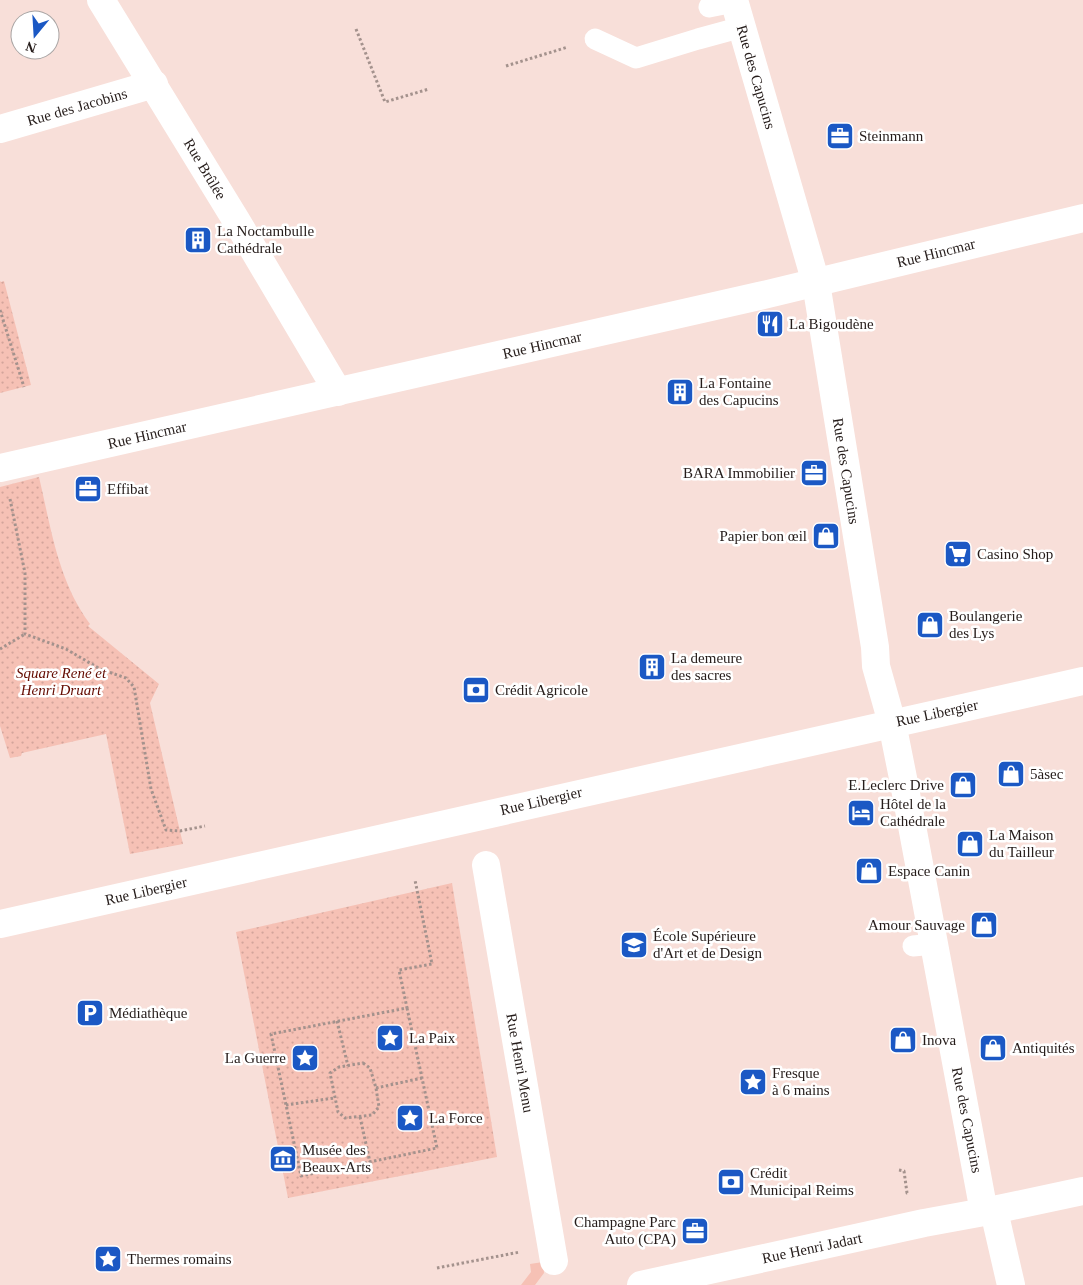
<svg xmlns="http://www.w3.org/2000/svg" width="1083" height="1285" font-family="Georgia,serif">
  <defs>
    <pattern id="park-dots" width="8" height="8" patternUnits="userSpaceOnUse" patternTransform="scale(1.25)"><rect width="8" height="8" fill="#f6c1b5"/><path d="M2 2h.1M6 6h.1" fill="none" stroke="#d3a59b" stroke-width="1.8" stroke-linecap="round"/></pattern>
  </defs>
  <rect width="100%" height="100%" fill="#f8dfd9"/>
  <polygon fill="#f6c1b5" points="543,1262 544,1273 535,1285 521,1285 531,1272 530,1264"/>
  <g fill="url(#park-dots)">
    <polygon points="0,281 1,282 4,281 31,385 0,393"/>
    <path d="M39,477C51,528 58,581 90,624L88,626L159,684L150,703L183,844L130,854L106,734L22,753L21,756L10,758L0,726V487Z"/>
    <polygon points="452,883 497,1157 288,1198 236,932"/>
  </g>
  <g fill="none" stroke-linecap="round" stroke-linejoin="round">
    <g stroke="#a4928d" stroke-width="3" stroke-dasharray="2.5 2.5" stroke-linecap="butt">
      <polyline points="356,29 385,102 429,89"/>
      <polyline points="506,66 568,47"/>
      <polyline points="0,310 24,387"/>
      <polyline points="10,499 25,573 25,634 66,649 100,669 126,678 134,687 151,789 166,830 180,831 205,826"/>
      <polyline points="0,649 25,634"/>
      <polyline points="407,1008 437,1148 301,1176 271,1034 407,1008 399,970 432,964 415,880"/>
      <polyline points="337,1021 348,1066"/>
      <polygon points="363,1063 370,1068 376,1088 379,1107 372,1115 345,1118 338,1112 330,1073 339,1067"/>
      <polyline points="376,1088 422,1078"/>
      <polyline points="286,1105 334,1098"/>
      <polyline points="360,1117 370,1162"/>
      <polyline points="899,1170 904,1171 907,1193 908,1193"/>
      <polyline points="437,1268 520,1252"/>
    </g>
    <g stroke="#fff" stroke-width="21">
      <polyline points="709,7 734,2"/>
      <polyline points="595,39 636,58 698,39 742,27"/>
      <polyline points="913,946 934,944"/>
    </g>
    <g stroke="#fff" stroke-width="28">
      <polyline points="101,0 236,220 338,392"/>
      <polyline points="734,0 816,283 875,647 876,666 892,723 904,783 984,1212 1083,1191"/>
      <polyline points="0,129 154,84"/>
      <polyline points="0,468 759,296 1083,218"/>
      <polyline points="486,865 554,1261"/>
      <polyline points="994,1211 1011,1285"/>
      <polyline points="641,1285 924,1223 984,1212"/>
    </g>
    <polyline stroke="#fff" stroke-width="28" points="0,924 1083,681"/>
  </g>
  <defs>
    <g id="office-square" transform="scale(1.4375)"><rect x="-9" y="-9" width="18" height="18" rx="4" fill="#1b58c4" stroke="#fff"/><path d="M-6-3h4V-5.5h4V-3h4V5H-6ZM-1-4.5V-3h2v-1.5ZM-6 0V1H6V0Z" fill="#fff"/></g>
    <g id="building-square" transform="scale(1.4375)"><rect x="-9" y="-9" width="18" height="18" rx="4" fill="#1b58c4" stroke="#fff"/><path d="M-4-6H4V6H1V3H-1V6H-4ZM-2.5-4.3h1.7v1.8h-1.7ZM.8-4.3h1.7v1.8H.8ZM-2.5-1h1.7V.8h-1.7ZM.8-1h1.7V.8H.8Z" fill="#fff"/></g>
    <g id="restaurant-square" transform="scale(1.4375)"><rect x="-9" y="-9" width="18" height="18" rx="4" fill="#1b58c4" stroke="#fff"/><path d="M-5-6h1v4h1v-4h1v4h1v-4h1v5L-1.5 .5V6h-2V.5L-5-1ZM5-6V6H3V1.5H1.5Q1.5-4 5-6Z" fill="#fff"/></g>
    <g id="shop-square" transform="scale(1.4375)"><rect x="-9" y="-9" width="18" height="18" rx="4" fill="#1b58c4" stroke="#fff"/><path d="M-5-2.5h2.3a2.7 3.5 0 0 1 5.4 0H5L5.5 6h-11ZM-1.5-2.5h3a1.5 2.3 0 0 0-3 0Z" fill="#fff"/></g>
    <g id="supermarket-square" transform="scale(1.4375)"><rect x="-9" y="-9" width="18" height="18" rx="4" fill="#1b58c4" stroke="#fff"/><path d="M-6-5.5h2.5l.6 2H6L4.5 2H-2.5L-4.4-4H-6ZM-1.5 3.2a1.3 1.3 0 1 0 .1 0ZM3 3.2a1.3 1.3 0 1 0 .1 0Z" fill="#fff"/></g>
    <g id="bank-square" transform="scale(1.4375)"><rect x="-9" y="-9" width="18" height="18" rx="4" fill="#1b58c4" stroke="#fff"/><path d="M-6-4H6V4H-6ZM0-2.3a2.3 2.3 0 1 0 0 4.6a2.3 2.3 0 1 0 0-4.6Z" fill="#fff"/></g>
    <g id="hotel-square" transform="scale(1.4375)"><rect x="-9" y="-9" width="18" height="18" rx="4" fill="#1b58c4" stroke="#fff"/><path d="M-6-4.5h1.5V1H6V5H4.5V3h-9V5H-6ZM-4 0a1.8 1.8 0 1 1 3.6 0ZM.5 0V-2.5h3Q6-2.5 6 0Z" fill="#fff"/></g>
    <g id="university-square" transform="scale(1.4375)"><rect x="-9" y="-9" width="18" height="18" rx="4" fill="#1b58c4" stroke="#fff"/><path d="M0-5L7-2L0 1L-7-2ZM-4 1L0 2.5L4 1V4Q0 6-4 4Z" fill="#fff"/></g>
    <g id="parking-square" transform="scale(1.4375)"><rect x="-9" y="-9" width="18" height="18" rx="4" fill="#1b58c4" stroke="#fff"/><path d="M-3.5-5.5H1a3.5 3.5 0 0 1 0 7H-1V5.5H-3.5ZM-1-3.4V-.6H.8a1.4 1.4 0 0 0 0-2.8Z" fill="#fff"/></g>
    <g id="sight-square" transform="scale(1.4375)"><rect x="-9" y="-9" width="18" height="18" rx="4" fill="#1b58c4" stroke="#fff"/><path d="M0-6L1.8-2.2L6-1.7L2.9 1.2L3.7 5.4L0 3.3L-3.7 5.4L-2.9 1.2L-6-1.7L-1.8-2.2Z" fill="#fff"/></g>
    <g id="museum-square" transform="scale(1.4375)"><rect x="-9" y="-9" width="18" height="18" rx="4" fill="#1b58c4" stroke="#fff"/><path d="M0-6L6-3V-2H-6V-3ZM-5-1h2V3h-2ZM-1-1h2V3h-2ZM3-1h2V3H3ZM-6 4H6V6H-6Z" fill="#fff"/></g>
  </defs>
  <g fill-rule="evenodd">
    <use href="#office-square" x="840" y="136"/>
    <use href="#building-square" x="198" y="240"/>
    <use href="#restaurant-square" x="770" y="324"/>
    <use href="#building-square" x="680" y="392"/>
    <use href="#office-square" x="814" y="473"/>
    <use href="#office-square" x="88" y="489"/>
    <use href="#shop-square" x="826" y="536"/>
    <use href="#supermarket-square" x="958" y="554"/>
    <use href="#shop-square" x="930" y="625"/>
    <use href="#building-square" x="652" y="667"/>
    <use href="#bank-square" x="476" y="690"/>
    <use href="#shop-square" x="1011" y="774"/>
    <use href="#shop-square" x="963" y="785"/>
    <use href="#hotel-square" x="861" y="813"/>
    <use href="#shop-square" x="970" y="844"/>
    <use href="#shop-square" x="869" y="871"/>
    <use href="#shop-square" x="984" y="925"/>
    <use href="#university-square" x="634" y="945"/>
    <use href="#parking-square" x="90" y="1013"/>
    <use href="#sight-square" x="390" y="1038"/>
    <use href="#shop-square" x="903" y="1040"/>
    <use href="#shop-square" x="993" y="1048"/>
    <use href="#sight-square" x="305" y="1058"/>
    <use href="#sight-square" x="753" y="1082"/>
    <use href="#sight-square" x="410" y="1118"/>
    <use href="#museum-square" x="283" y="1159"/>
    <use href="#bank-square" x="731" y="1182"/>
    <use href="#office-square" x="695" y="1231"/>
    <use href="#sight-square" x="108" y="1259"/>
  </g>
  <g text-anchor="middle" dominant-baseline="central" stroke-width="5" stroke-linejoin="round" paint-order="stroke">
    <g font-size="15" fill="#251c1a" stroke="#fff">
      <text transform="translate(756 77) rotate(74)">Rue des Capucins</text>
      <text transform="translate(77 107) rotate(-16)">Rue des Jacobins</text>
      <text transform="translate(205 169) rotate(59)">Rue Brûlée</text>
      <text transform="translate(936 253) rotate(-14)">Rue Hincmar</text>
      <text transform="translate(542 345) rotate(-13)">Rue Hincmar</text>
      <text transform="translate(147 435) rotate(-13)">Rue Hincmar</text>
      <text transform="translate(846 471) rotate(81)">Rue des Capucins</text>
      <text transform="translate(937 713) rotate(-12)">Rue Libergier</text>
      <text transform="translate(541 801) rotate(-13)">Rue Libergier</text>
      <text transform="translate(146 891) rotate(-13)">Rue Libergier</text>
      <text transform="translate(520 1063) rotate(80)">Rue Henri Menu</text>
      <text transform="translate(967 1120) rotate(79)">Rue des Capucins</text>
      <text transform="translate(812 1248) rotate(-12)">Rue Henri Jadart</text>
    </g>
    <g font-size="15" fill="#251c1a" stroke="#fff" text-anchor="start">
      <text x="859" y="136">Steinmann</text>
      <text x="217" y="231">La Noctambulle<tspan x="217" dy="17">Cathédrale</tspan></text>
      <text x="789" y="324">La Bigoudène</text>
      <text x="699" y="383">La Fontaine<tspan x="699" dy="17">des Capucins</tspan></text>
      <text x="795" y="473" text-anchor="end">BARA Immobilier</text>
      <text x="107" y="489">Effibat</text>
      <text x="807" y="536" text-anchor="end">Papier bon œil</text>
      <text x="977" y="554">Casino Shop</text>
      <text x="949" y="616">Boulangerie<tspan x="949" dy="17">des Lys</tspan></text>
      <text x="671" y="658">La demeure<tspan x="671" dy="17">des sacres</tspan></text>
      <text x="495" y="690">Crédit Agricole</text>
      <text x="1030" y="774">5àsec</text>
      <text x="944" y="785" text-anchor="end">E.Leclerc Drive</text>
      <text x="880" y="804">Hôtel de la<tspan x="880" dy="17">Cathédrale</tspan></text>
      <text x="989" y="835">La Maison<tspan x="989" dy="17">du Tailleur</tspan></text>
      <text x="888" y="871">Espace Canin</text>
      <text x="965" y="925" text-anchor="end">Amour Sauvage</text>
      <text x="653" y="936">École Supérieure<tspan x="653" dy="17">d'Art et de Design</tspan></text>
      <text x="109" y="1013">Médiathèque</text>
      <text x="409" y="1038">La Paix</text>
      <text x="922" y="1040">Inova</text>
      <text x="1012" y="1048">Antiquités</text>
      <text x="286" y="1058" text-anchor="end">La Guerre</text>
      <text x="772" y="1073">Fresque<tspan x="772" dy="17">à 6 mains</tspan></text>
      <text x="429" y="1118">La Force</text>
      <text x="302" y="1150">Musée des<tspan x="302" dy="17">Beaux-Arts</tspan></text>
      <text x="750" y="1173">Crédit<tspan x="750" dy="17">Municipal Reims</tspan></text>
      <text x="676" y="1222" text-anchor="end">Champagne Parc<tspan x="676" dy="17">Auto (CPA)</tspan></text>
      <text x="127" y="1259">Thermes romains</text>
    </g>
    <g font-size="15" font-style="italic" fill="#640b00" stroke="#fff">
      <text x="61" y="673">Square René et<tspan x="61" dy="17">Henri Druart</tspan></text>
    </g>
  </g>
  <g transform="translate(35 35) rotate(198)"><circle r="24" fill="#ffffff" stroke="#a8a4a3"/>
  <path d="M0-4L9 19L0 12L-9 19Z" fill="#1b58c4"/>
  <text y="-8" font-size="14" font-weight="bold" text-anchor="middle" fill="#251c1a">N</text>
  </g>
</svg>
